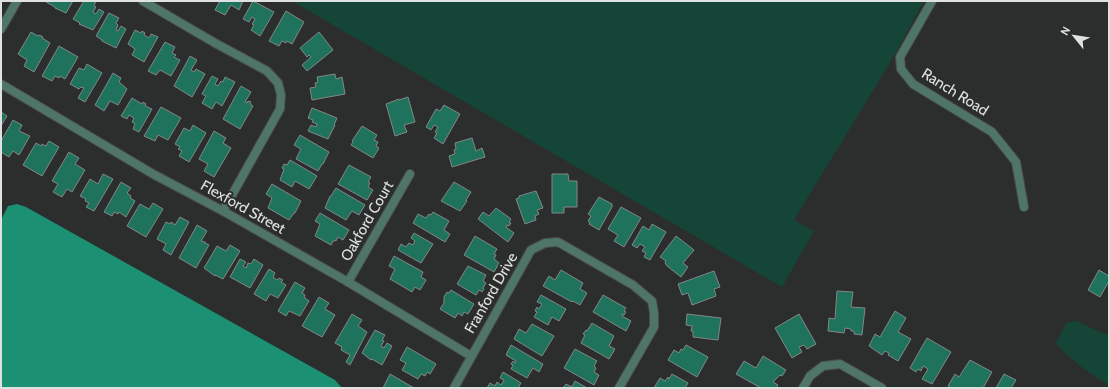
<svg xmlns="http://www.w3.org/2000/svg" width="1110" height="389" font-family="Cabin,sans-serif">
  <rect width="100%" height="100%" fill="#2c2e2d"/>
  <g fill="#154537">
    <polygon points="292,1 924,1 891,61 794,220 814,231 782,287"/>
    <path d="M1076,321L1109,336V385C1089,373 1071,361 1056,343L1066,323Z"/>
  </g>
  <polygon fill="#1c9073" points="17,204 26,207 335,380 342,388 1,388 1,220 8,206"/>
  <g fill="#1f735c" stroke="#848786">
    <polygon points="46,1 73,1 66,13 55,8 55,7 46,2"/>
    <polygon points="84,1 96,1 94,6 96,7 93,12 96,14 99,9 104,12 93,30 79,24 80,23 73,19"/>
    <polygon points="220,1 243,1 239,10 231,5 225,15 215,10"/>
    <polygon points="253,1 274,12 260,36 251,30 254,25 252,24 255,19 252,17 249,22 243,19"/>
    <polygon points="286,11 304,22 292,44 287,41 286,43 282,41 279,46 269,41"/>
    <polygon points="109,13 119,18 116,23 118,25 116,30 118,31 121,26 126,29 116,48 102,41 102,40 96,36"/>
    <polygon points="135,30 141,33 142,31 145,33 144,35 149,38 151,34 158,37 144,62 132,55 135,49 128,44"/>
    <polygon points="31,32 38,36 39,35 43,37 42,38 50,43 34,72 24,66 27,60 18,54"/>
    <polygon points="319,32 333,50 307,71 302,65 311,57 309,55 307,57 300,48"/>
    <polygon points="165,42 175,47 172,53 176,55 174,57 180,60 171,76 160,70 156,75 148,71"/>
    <polygon points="59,46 78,57 65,79 60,76 59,78 55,76 52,81 42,76"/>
    <polygon points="190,56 197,60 191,70 194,72 196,69 205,74 192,97 174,86"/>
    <polygon points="87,64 102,73 85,102 78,98 84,88 81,87 79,89 70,84 79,68 84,70"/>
    <polygon points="113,73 121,78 119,82 127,89 118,105 110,101 104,111 95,105"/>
    <polygon points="335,74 336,79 342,77 345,94 312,100 310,88 316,87 315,83 318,82 317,77"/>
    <polygon points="212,76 218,79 215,84 218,86 221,81 223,82 225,77 235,82 222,106 216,102 212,109 202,103 206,96 202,94"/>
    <polygon points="241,86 251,92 245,102 247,103 248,101 251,102 250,104 253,106 240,129 223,119"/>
    <polygon points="408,97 415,122 404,125 407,132 395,136 386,104 399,99 399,100"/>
    <polygon points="132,98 142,104 143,102 146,104 145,106 152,109 139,132 133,129 135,124 132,122 134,118 129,115 127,119 121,116"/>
    <polygon points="444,105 460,114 443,144 434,138 437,133 435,132 438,127 434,125 431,130 426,127 436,109 440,111"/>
    <polygon points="161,107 181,118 168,140 158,135 155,141 144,136"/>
    <polygon points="312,108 337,118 334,125 335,125 328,139 308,131 311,125 316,127 317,124 312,122 313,120 308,118"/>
    <polygon points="1,112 7,116 1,126"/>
    <polygon points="13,120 22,125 19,131 30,136 19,155 13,151 9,157 1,152 1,141"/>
    <polygon points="193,125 206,133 189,162 179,156 182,151 178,149 180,147 175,144 184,128 190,131"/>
    <polygon points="362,126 377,135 374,140 378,142 376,146 379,148 373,158 351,145 353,142 352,141"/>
    <polygon points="214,131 226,138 223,143 231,148 214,177 204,171 208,164 199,159"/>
    <polygon points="300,135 329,152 323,164 322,164 318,171 296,159 301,149 294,145"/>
    <polygon points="472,138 476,151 482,148 485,157 452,167 449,156 455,154 454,150 456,149 455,143"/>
    <polygon points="49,141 59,147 42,176 23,165 36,143 41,146 42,144 46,146"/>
    <polygon points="69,152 79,158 75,164 85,170 72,192 67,189 62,197 53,192 58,184 52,181"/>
    <polygon points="290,160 317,176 309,189 295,181 292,187 280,180 284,169 282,168 284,164 287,165"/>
    <polygon points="349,165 371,177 368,182 370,183 368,187 373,190 367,200 338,184"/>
    <polygon points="103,174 113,179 94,211 86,207 89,203 85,201 86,199 80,196 90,179 98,184"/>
    <polygon points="552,174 568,174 569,181 577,181 577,207 564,207 564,213 552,213"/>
    <polygon points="121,182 131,188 127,193 131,196 130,198 135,201 126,217 119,212 118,214 114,212 112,216 104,212"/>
    <polygon points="454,182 471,192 466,200 467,201 460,211 441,201"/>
    <polygon points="272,184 301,201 295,213 294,213 289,220 268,208 272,198 266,194"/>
    <polygon points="336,188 365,205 359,215 352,211 346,220 325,208 330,196 331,196"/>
    <polygon points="536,191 543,208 537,210 539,214 535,216 536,220 525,224 516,199 519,198 519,196"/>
    <polygon points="599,197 612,204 612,207 599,230 589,224 590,222 588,221 591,216 588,214"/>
    <polygon points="153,203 163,209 146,237 127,226 140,204 149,209"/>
    <polygon points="621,207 641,218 624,247 614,241 618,235 608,229"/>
    <polygon points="496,208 511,219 509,222 511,223 509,226 507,225 506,227 514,233 508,242 478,219 483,212 489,216"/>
    <polygon points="433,212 449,221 444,230 450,234 445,242 413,223 418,214 426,218 429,214 431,215"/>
    <polygon points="320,213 349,230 343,240 338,237 336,241 334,240 331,245 315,236 320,224 315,221"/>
    <polygon points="180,217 189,222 171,255 163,250 166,244 157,239 166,222 170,224 171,222 175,225"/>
    <polygon points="652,224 666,232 650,260 644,257 646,253 642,251 645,247 640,244 637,248 632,245 643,226 649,230"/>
    <polygon points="197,225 207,231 201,241 205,242 205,243 209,245 196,268 179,258"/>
    <polygon points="414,233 433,244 421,263 398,250 401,244 406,247 409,243 413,245 415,241 411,238"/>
    <polygon points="475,236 497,249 494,254 496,255 494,259 499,263 494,272 464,255"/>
    <polygon points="676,236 694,250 683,263 688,267 681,277 667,266 665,263 666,261 660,257"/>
    <polygon points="230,245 240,251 223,279 215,275 215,276 204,268 217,246 226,251"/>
    <polygon points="394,256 423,272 421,277 426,280 420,290 415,287 412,292 390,279 395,269 389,266"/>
    <polygon points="240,259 246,262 243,266 246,268 248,263 251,264 254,259 263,265 250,288 230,277"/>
    <polygon points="468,266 486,275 483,281 486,283 483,288 484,289 482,292 479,290 476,295 457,284"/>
    <polygon points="269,269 275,273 273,277 277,280 279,278 283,280 281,282 286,285 278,298 270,294 266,301 254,294"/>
    <polygon points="561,270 583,283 580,289 587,293 580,305 573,301 572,302 543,286 549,276 555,280"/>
    <polygon points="1099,270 1109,276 1109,281 1100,297 1088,290"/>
    <polygon points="714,271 720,287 714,289 716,296 692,305 688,293 682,295 678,284"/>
    <polygon points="295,282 305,288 302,293 305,295 304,297 309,301 300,316 289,311 286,316 278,311"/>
    <polygon points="451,290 474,304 468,314 464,312 462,316 458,313 455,318 440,309 444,303 444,297 447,292 449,293"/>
    <polygon points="837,291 853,292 851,307 865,308 862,335 854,334 854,331 851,331 851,329 845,328 844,333 828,331 829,318 835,319"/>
    <polygon points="541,295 566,309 559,321 552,317 548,325 534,317 537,312 535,311 537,307 539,309 542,304 537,302"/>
    <polygon points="603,295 626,308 624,311 626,312 624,315 622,314 622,316 631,321 626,331 593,312"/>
    <polygon points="319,297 329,303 325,309 335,315 322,337 302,326"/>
    <polygon points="895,311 906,318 898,332 911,339 898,361 888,355 889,353 885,351 882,355 869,346 875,334 880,337"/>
    <polygon points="352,314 362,320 358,326 367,332 350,365 346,362 350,355 341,350 342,347 335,343"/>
    <polygon points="687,314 721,318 718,340 693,337 693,331 691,331 692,326 686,325"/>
    <polygon points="799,314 816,344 807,349 804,345 799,347 802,352 792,358 775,328"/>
    <polygon points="592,323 614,336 609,346 615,349 609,359 581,343 585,335 583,334 586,330 587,331"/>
    <polygon points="532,324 554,336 542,356 514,339 519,329 526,333"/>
    <polygon points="375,330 385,335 382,340 384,341 381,346 384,348 387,343 392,346 382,365 372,359 371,360 362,353"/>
    <polygon points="927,338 951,352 932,384 922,379 928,369 923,366 921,371 918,369 916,372 910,368"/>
    <polygon points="511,345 543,364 539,372 533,368 527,378 511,369 513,365 511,364 513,361 515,363 516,361 506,355"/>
    <polygon points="686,345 708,357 697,377 668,360 674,350 679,353 681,349 683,350"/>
    <polygon points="407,347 436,364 430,374 427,372 425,376 421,374 418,379 402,370 406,363 400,360"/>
    <polygon points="575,349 597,361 594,366 596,368 594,372 599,375 594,385 564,368"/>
    <polygon points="763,356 786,370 782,376 780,375 773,382 778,385 776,388 761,388 736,374 744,361 756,368"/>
    <polygon points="970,360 992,372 983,388 952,388 948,386 955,374 959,377"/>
    <polygon points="503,372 521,383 518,388 487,388 490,383 495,386 497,382 501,385 504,380 500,378"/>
    <polygon points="390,374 414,388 383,388"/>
    <polygon points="672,374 688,383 685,388 654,388 660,378 665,381 668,377 669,379"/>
    <polygon points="1004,374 1016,380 1011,388 996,388"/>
    <polygon points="575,381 587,388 563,388 566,384 572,387"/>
  </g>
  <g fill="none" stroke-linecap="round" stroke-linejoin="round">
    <g stroke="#494b4a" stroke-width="10">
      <g id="street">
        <polyline points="143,1 215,43 267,71 278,83 281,95 280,109 223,211"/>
        <polyline points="932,1 900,57 901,69 913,84 992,132 1016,162 1024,207"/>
        <polyline points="1,29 17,1"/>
        <polyline points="1,84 153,174 223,211 348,282 471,356"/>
        <polyline points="348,282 410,174"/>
        <polyline points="454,388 531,250 545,243 558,242 633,285 652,301 654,313 654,327 619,388"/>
        <polyline points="803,388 810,376 823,366 840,364 882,388"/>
      </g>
    </g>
    <use href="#street" stroke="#4e7567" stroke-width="8"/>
  </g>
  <g text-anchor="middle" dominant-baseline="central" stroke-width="4" stroke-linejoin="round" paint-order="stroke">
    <g font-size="15" fill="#e0e2e1" stroke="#2c2e2d">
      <text transform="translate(955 92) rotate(32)">Ranch Road</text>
      <text transform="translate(243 207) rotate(29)">Flexford Street</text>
      <text transform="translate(367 221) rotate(-60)">Oakford Court</text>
      <text transform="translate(491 293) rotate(-60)">Franford Drive</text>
    </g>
  </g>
  <rect width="1110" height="389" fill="none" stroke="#e0e2e1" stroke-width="4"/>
  <g transform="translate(1074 36) rotate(300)" stroke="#2c2e2d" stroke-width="3" paint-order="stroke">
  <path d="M0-3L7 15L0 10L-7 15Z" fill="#e0e2e1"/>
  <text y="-6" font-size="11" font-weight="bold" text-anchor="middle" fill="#e0e2e1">N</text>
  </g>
</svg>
